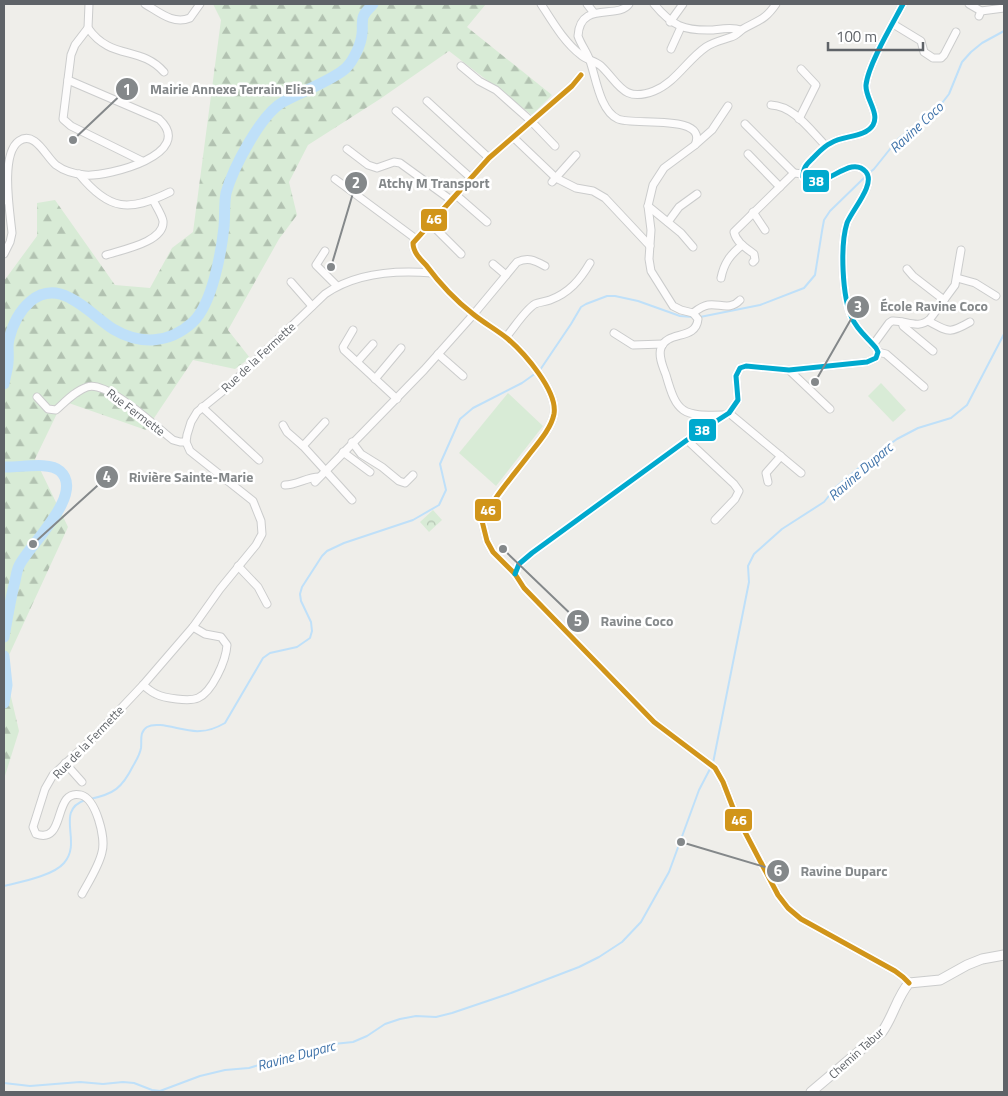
<svg xmlns="http://www.w3.org/2000/svg" width="1008" height="1096" font-family="'Titillium Web',sans-serif">
  <defs>
    <pattern id="forest-firs" width="22" height="20" patternUnits="userSpaceOnUse" patternTransform="scale(1.25)"><rect width="22" height="20" fill="#d8ebd6"/><path d="M5 1l3.5 6h-7zM16 11l3.5 6h-7z" fill="#b2c2b1"/></pattern>
    <pattern id="park-crowns" width="20" height="18" patternUnits="userSpaceOnUse" patternTransform="scale(1.25)"><rect width="20" height="18" fill="#d8ebd6"/><path d="M2 6a3 3 0 1 1 6 0M12 15a3 3 0 1 1 6 0" fill="none" stroke="#b2c2b1"/></pattern>
  </defs>
  <rect width="100%" height="100%" fill="#efeeea"/>
  <g fill="url(#forest-firs)">
    <polygon points="213,4 486,4 467,27 552,95 532,115 449,51 380,99 308,145 289,182 297,215 279,239 228,330 250,358 235,369 193,360 146,430 63,401 35,459 68,527 4,666 4,281 37,236 37,203 55,200 115,285 150,288 172,248 193,232 221,20"/>
    <polygon points="4,667 19,731 4,779"/>
  </g>
  <polygon fill="url(#park-crowns)" points="433,510 442,520 429,532 420,522"/>
  <g fill="#d8ebd6">
    <polygon points="881,383 906,410 893,422 868,396"/>
    <polygon points="508,393 543,426 496,486 459,453"/>
  </g>
  <g fill="none" stroke-linecap="round" stroke-linejoin="round">
    <g stroke="#bfe0f9" stroke-width="2">
      <polyline points="869,173 874,169 898,139 939,107 949,94 962,62 971,52 982,43 1004,31"/>
      <polyline points="700,317 760,305 804,288 815,275 822,231 824,220 830,211 866,176"/>
      <polyline points="540,370 571,324 581,307 586,304 607,296 615,296 638,301 680,316 693,317"/>
      <polyline points="713,763 749,582 748,566 754,554 782,529 824,502 836,487 867,461 897,439 918,428 951,418 967,405 1004,334"/>
      <path d="M90,799C114,794 122,788 133,766C136,761 140,754 141,748C142,741 139,732 147,727C159,720 185,733 200,731C208,731 218,727 225,723L263,658L270,653L297,647L310,638L312,631L311,622L301,601L300,594L302,587L322,556L327,551L344,543L413,520L439,505L446,490L440,464L460,419L473,408L522,383L536,373"/>
      <path d="M4,886C20,882 53,876 64,863C83,842 54,811 85,800"/>
      <polyline points="4,1083 30,1086 80,1082 103,1084 123,1082 134,1083 152,1090 160,1091 200,1076 225,1070 249,1068 324,1045 353,1042 367,1036 385,1024 400,1019 416,1016 436,1017 452,1013 511,993 579,967 599,957 622,942 641,922 669,872 699,790 711,767"/>
    </g>
    <g stroke="#bfe0f9" stroke-width="11">
      <path d="M4,384C5,376 8,369 8,362C9,354 7,346 9,339C16,311 38,281 70,298C86,306 98,319 113,329C140,345 169,344 193,322C212,304 221,254 224,227C225,216 224,204 226,193C233,168 261,114 283,102C299,93 335,79 346,68C354,60 361,44 362,34C363,28 361,20 364,15C366,11 371,7 373,4"/>
      <path d="M4,467C19,468 49,461 60,471C86,494 28,546 19,566C16,572 16,579 14,585C10,602 7,620 4,637"/>
      <polyline points="4,656 7,685 4,703"/>
    </g>
    <g stroke="#cbcccc" stroke-width="9">
      <g id="minor">
        <polyline points="89,4 88,28 75,45 71,55 63,119 71,126 142,161"/>
        <path d="M145,4C159,12 173,25 190,18L200,4"/>
        <path d="M541,4C552,21 564,42 581,55C587,60 595,61 601,66C619,83 623,103 654,91C676,82 687,60 706,47C713,42 723,40 731,37C736,36 739,32 743,29C759,20 765,20 776,4"/>
        <polyline points="587,4 594,13"/>
        <path d="M629,4C618,20 580,0 578,36C581,45 587,52 590,61C596,78 600,111 618,119C633,126 709,113 695,145L664,168L653,185L648,206L651,230L649,259L651,271L673,306L681,310L693,313L698,319C696,341 667,330 661,348C658,356 663,367 666,375C677,414 682,416 724,415"/>
        <path d="M654,4C672,26 684,31 713,30C722,29 732,27 741,30"/>
        <polyline points="969,4 981,11 979,16"/>
        <polyline points="981,11 1004,8"/>
        <polyline points="670,22 683,4"/>
        <polyline points="893,24 921,41 924,52 933,58 941,58 944,55 956,32"/>
        <path d="M88,28C111,61 140,45 164,72"/>
        <polyline points="671,49 681,27"/>
        <polyline points="461,66 479,81 496,90 531,121 555,146"/>
        <path d="M581,75L572,86L489,158L413,243C413,252 420,259 426,265C440,284 455,300 473,314C484,323 497,330 508,339C524,353 558,391 554,414C551,429 538,443 528,456C512,477 494,497 482,521L487,541L493,552L515,574L524,588L654,722L715,768L723,782L735,813L778,895L788,908L801,919L895,971L903,977L909,983"/>
        <polyline points="427,101 489,158"/>
        <path d="M771,105C794,106 810,130 826,146"/>
        <polyline points="396,111 471,178"/>
        <polyline points="799,119 816,85 801,69"/>
        <polyline points="745,124 794,173"/>
        <polyline points="513,137 556,178 576,188 593,191 605,198 650,246"/>
        <polyline points="695,145 712,130 728,106"/>
        <polyline points="347,149 368,165 377,168 394,162 400,163 451,200"/>
        <polyline points="748,154 780,187"/>
        <path d="M79,174C109,211 129,212 170,192"/>
        <polyline points="335,179 416,239"/>
        <polyline points="552,182 576,155"/>
        <polyline points="456,195 487,222"/>
        <polyline points="4,201 5,200"/>
        <polyline points="648,206 681,233 693,247"/>
        <polyline points="753,212 765,230"/>
        <polyline points="668,222 679,207 697,194"/>
        <polyline points="430,223 461,254"/>
        <polyline points="325,251 316,265 337,286"/>
        <path d="M4,254L10,242L12,233C10,212 0,154 19,141C35,130 46,157 56,165C64,171 75,174 85,175C108,177 197,154 159,119L68,80"/>
        <path d="M106,255C121,250 165,242 163,221C162,215 156,206 153,200"/>
        <path d="M753,262L755,260L754,254C746,248 736,242 734,232L794,173L803,174"/>
        <polyline points="493,264 506,275"/>
        <polyline points="907,269 913,276 944,300"/>
        <path d="M721,278C724,263 730,255 742,245"/>
        <polyline points="957,278 975,283 996,296"/>
        <polyline points="291,282 312,306"/>
        <path d="M693,313C697,310 702,306 708,305C719,303 730,311 740,300"/>
        <path d="M928,321C949,332 949,334 970,322"/>
        <polyline points="902,322 903,326 933,351"/>
        <polyline points="353,330 343,347 344,350 397,399"/>
        <polyline points="614,333 633,345 663,344"/>
        <path d="M506,337C514,328 525,310 535,304C539,302 545,302 550,300C569,293 580,280 590,263"/>
        <path d="M873,345L889,323L892,321C906,320 918,330 930,319L955,285L961,250"/>
        <polyline points="878,352 886,354 924,387"/>
        <polyline points="438,354 463,376"/>
        <polyline points="357,362 373,344"/>
        <polyline points="789,370 830,409"/>
        <polyline points="375,379 401,348"/>
        <path d="M37,397L48,409L56,410C65,402 75,391 87,387C107,380 156,427 173,440L180,442H186"/>
        <polyline points="202,407 259,460"/>
        <polyline points="729,413 801,473"/>
        <polyline points="283,425 287,432 303,446 352,500"/>
        <polyline points="687,440 734,484 739,491 735,499 715,520"/>
        <polyline points="352,442 361,454 382,467 399,481 405,483 413,475"/>
        <polyline points="303,446 325,422"/>
        <polyline points="343,452 370,472"/>
        <path d="M315,482L424,370L473,315L517,262C528,257 534,260 545,266"/>
        <polyline points="768,482 766,473 781,456"/>
        <path d="M285,485C297,485 307,477 319,477"/>
        <polyline points="238,566 258,587 267,604"/>
        <path d="M515,574L519,564L532,553L687,440L729,413L738,400L736,376L740,368L746,366L789,370L867,362L876,358L878,352L876,348C868,338 857,330 852,318C842,297 840,245 847,223C852,210 876,184 866,172C849,152 822,196 803,177C803,167 807,164 813,158C819,152 824,146 831,143C843,135 865,138 873,125C880,113 865,98 866,85C868,65 893,23 903,4"/>
        <path d="M143,685C147,688 151,692 156,694C164,698 189,702 198,698C212,692 226,661 227,645L221,637L205,634L193,627"/>
        <polyline points="65,763 82,782"/>
        <path d="M82,894C89,881 99,866 102,852C106,838 96,799 81,795C52,788 67,845 36,834L33,827L45,789L53,775L93,738L143,685L193,627L220,589L256,545L262,534L261,521L253,501L190,451L186,442L187,435L191,422L197,412L229,386L325,294C355,273 396,270 432,273"/>
      </g>
    </g>
    <g stroke="#cbcccc" stroke-width="11">
      <path id="tertiary" d="M811,1092L882,1032C893,1017 897,997 909,983L940,980L967,965L982,959L1004,955"/>
    </g>
    <use href="#minor" stroke="#fdfcfc" stroke-width="7"/>
    <use href="#tertiary" stroke="#fdfcfc" stroke-width="9"/>
    <g stroke="#fff" stroke-width="9">
      <path id="bus-1" d="M581,75L572,86L489,158L413,243C413,252 420,259 426,265C440,284 455,300 473,314C484,323 497,330 508,339C524,353 558,391 554,414C551,429 538,443 528,456C512,477 494,497 482,521L487,541L493,552L515,574L524,588L654,722L715,768L723,782L735,813L778,895L788,908L801,919L895,971L903,977L909,983"/>
    </g>
    <g stroke="#fff" stroke-width="9">
      <path id="bus-2" d="M515,574L519,564L532,553L687,440L729,413L738,400L736,376L740,368L746,366L789,370L867,362L876,358L878,352L876,348C868,338 857,330 852,318C842,297 840,245 847,223C852,210 876,184 866,172C849,152 822,196 803,177C803,167 807,164 813,158C819,152 824,146 831,143C843,135 865,138 873,125C880,113 865,98 866,85C868,65 893,23 903,4"/>
    </g>
    <use href="#bus-1" stroke="#d1951a" stroke-width="5"/>
    <use href="#bus-2" stroke="#00a9ce" stroke-width="5"/>
  </g>
  <g text-anchor="middle" dominant-baseline="central" stroke-width="5" stroke-linejoin="round" paint-order="stroke">
    <g font-size="12" fill="#5f6368" stroke="#fff">
      <text transform="translate(258 357) rotate(-43)">Rue de la Fermette</text>
      <text transform="translate(136 412) rotate(37)">Rue Fermette</text>
      <text transform="translate(88 742) rotate(-46)">Rue de la Fermette</text>
      <text transform="translate(856 1053) rotate(-42)">Chemin Tabur</text>
    </g>
    <g font-size="14" font-style="italic" fill="#4174aa" stroke="#fff">
      <text transform="translate(916 127) rotate(-43)">Ravine Coco</text>
      <text transform="translate(860 471) rotate(-41)">Ravine Duparc</text>
      <text transform="translate(296 1055) rotate(-15)">Ravine Duparc</text>
    </g>
  </g>
  <path fill="none" stroke="#84888a" stroke-width="2" d="M73 140L127 89M331 267L356 183M815 382L858 307M33 544L107 477M503 549L578 621M681 842L778 871"/>
  <g fill="#84888a" stroke="#fff" stroke-width="2">
    <circle cx="73" cy="140" r="5"/>
    <circle cx="331" cy="267" r="5"/>
    <circle cx="815" cy="382" r="5"/>
    <circle cx="33" cy="544" r="5"/>
    <circle cx="503" cy="549" r="5"/>
    <circle cx="681" cy="842" r="5"/>
    <circle cx="127" cy="89" r="12"/>
    <circle cx="356" cy="183" r="12"/>
    <circle cx="858" cy="307" r="12"/>
    <circle cx="107" cy="477" r="12"/>
    <circle cx="578" cy="621" r="12"/>
    <circle cx="778" cy="871" r="12"/>
  </g>
  <g font-size="15" text-anchor="middle" font-weight="bold" fill="#fff">
    <text x="127" y="95">1</text>
    <text x="356" y="188">2</text>
    <text x="858" y="312">3</text>
    <text x="107" y="482">4</text>
    <text x="578" y="626">5</text>
    <text x="778" y="876">6</text>
  </g>
  <g font-size="14" text-anchor="middle" font-weight="bold" fill="#84888a" stroke="#fff" stroke-width="5" stroke-linejoin="round" paint-order="stroke">
    <text x="232" y="94">Mairie Annexe Terrain Elisa</text>
    <text x="434" y="188">Atchy M Transport</text>
    <text x="934" y="311">École Ravine Coco</text>
    <text x="191" y="482">Rivière Sainte-Marie</text>
    <text x="637" y="626">Ravine Coco</text>
    <text x="844" y="876">Ravine Duparc</text>
  </g>
  <g stroke="#fff" stroke-width="2">
    <rect x="802" y="169" width="28" height="24" rx="5" fill="#00a9ce"/>
    <rect x="420" y="208" width="28" height="24" rx="5" fill="#d1951a"/>
    <rect x="688" y="418" width="29" height="24" rx="5" fill="#00a9ce"/>
    <rect x="474" y="498" width="28" height="24" rx="5" fill="#d1951a"/>
    <rect x="724" y="808" width="29" height="24" rx="5" fill="#d1951a"/>
  </g>
  <g font-size="14" text-anchor="middle" font-weight="bold" fill="#fff">
    <text x="816" y="186">38</text>
    <text x="434" y="224">46</text>
    <text x="702" y="435">38</text>
    <text x="488" y="515">46</text>
    <text x="739" y="825">46</text>
  </g>
  <rect width="1008" height="1096" fill="none" stroke="#5f6368" stroke-width="10"/>
  <path d="M828 42v8h95v-8" fill="none" stroke="#5f6368" stroke-width="2.5"/>
  <text x="836" y="42" font-size="15" fill="#5f6368" stroke="#ffffff" stroke-width="4" paint-order="stroke">100 m</text>
</svg>
